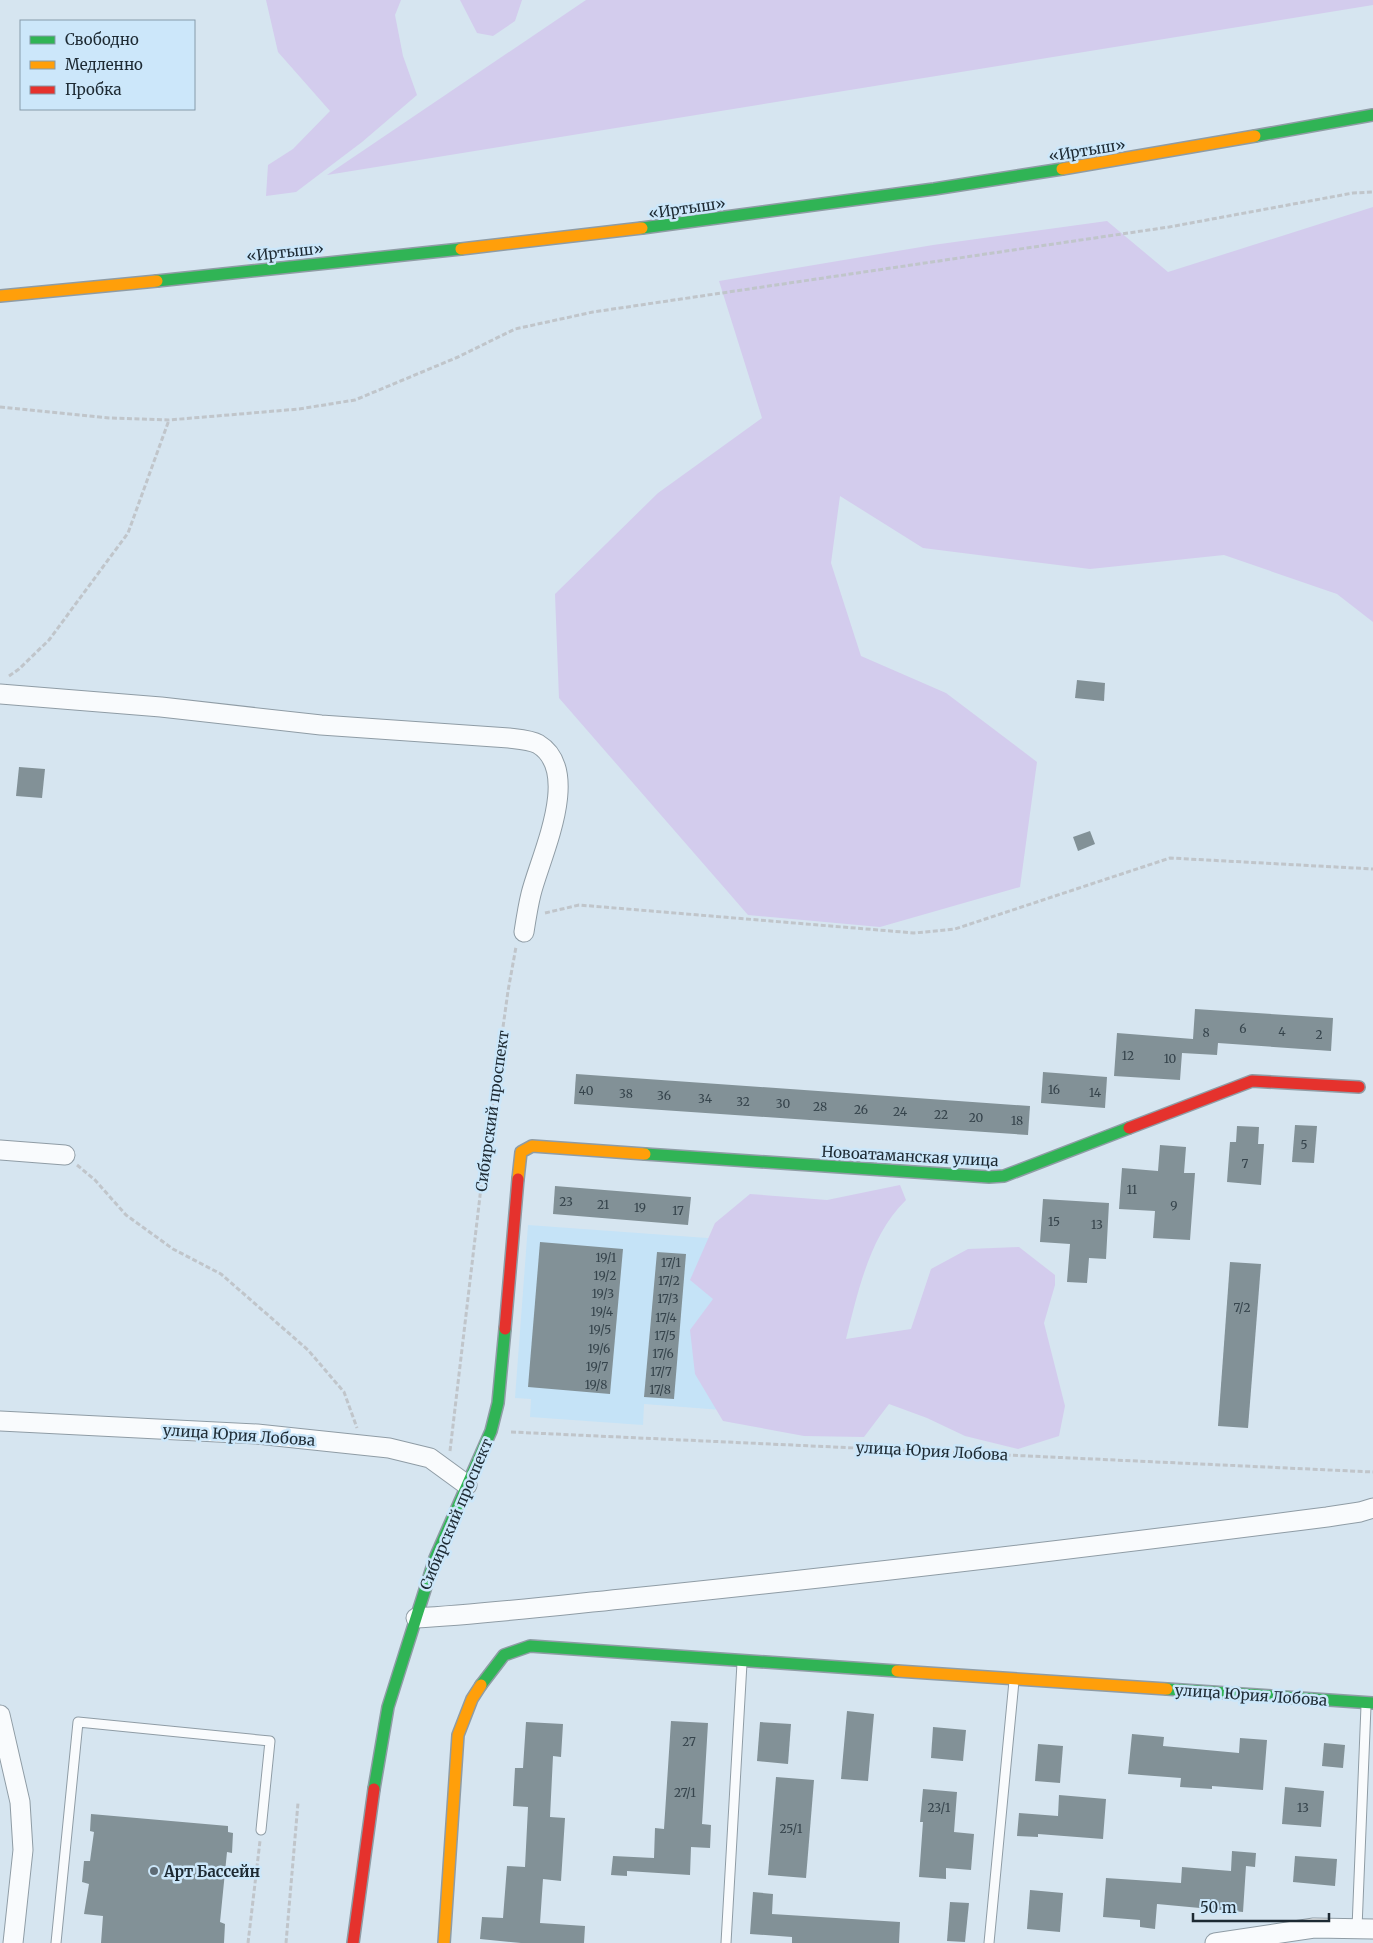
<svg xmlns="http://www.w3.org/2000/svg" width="1373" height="1943" font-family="Merriweather,serif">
  <rect width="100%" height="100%" fill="#d6e5f0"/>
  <polygon fill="#c5e3f7" points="528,1225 735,1240 722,1410 644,1404 643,1425 530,1417 531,1399 515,1398"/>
  <g fill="#d3cced">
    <polygon points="266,0 401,0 395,15 403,56 417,95 362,142 296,192 266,196 268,165 293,149 330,111 278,52"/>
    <polygon points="460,0 522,0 515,21 493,36 477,33"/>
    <polygon points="586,0 1373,0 1373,5 327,175"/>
    <polygon points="1373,207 1373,622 1337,594 1224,555 1090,569 923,548 840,496 831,563 861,656 946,693 1037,762 1020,887 880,927 748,915 559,698 555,594 658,493 762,418 719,281 933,245 1107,221 1168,272"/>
    <path d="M900,1185L906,1200C870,1235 858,1291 846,1339L911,1329L931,1269L968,1249L1019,1247L1055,1275V1285L1044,1323L1065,1406L1059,1436L1018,1449L965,1436L927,1418L889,1404L864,1437L804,1436L723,1421L695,1374L690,1330L713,1299L690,1280L715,1223L750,1194L827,1200Z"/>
  </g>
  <g fill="#829197">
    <polygon points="1077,680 1105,683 1104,701 1075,698"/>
    <polygon points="19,767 45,769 42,798 16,796"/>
    <polygon points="1090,831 1095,844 1078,851 1073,837"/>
    <polygon points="1195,1009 1333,1018 1331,1051 1218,1043 1217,1055 1182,1053 1180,1080 1114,1076 1117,1033 1193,1039"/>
    <polygon points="1043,1072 1107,1077 1105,1108 1041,1103"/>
    <polygon points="576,1074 1030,1106 1028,1135 574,1104"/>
    <polygon points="1295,1125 1317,1126 1314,1163 1292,1162"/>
    <polygon points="1237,1126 1259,1127 1258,1144 1264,1144 1261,1185 1227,1182 1230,1142 1236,1142"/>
    <polygon points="1160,1145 1186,1147 1184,1173 1195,1173 1190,1240 1153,1238 1155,1211 1119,1209 1122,1168 1158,1171"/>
    <polygon points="555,1186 691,1197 688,1225 553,1214"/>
    <polygon points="1043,1199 1109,1203 1106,1259 1089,1258 1087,1283 1067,1282 1070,1244 1040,1242"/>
    <polygon points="540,1242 623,1249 610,1394 528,1387"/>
    <polygon points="657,1252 686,1254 674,1399 644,1397"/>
    <polygon points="1230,1262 1261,1264 1248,1428 1218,1426"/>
    <polygon points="847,1711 874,1714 868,1781 841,1779"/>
    <polygon points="671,1721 708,1723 702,1824 711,1825 710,1848 691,1847 690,1875 627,1871 627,1876 611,1875 613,1856 654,1858 655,1828 664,1829"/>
    <polygon points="526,1722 563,1724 561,1757 553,1756 550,1817 565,1818 561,1881 543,1879 540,1923 585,1926 584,1943 521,1943 480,1939 482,1917 503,1918 507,1866 525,1867 528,1807 513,1806 515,1768 523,1768"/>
    <polygon points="760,1722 791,1724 788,1764 757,1761"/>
    <polygon points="933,1727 966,1730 963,1761 931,1758"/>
    <polygon points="1132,1734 1164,1737 1163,1746 1239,1753 1240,1738 1267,1740 1263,1790 1212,1786 1212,1789 1180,1787 1181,1778 1128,1774"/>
    <polygon points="1324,1743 1345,1745 1343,1768 1322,1766"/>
    <polygon points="1038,1744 1063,1746 1060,1783 1035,1781"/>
    <polygon points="776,1777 814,1780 806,1878 768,1875"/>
    <polygon points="1285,1787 1324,1791 1321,1827 1282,1824"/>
    <polygon points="923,1789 957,1792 954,1832 974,1834 971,1870 946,1868 946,1879 919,1877 923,1822 920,1822"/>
    <polygon points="1059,1795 1106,1799 1103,1839 1038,1834 1038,1837 1017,1836 1019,1813 1058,1816"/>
    <polygon points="91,1814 228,1826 228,1832 233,1833 232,1853 227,1852 220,1922 225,1924 224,1943 101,1943 103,1916 84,1914 89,1884 82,1882 84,1861 90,1861 94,1832 90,1831"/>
    <polygon points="1232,1851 1256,1853 1255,1867 1246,1866 1243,1912 1157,1904 1155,1929 1140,1927 1140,1920 1103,1917 1106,1878 1181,1883 1182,1867 1231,1871"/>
    <polygon points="1295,1856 1337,1859 1335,1886 1293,1882"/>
    <polygon points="1030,1890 1063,1893 1060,1932 1027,1929"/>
    <polygon points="753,1892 773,1894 772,1914 900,1922 899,1943 792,1943 792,1937 750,1934"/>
    <polygon points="950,1902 969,1903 965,1942 947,1941"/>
  </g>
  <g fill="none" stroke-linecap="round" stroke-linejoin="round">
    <g stroke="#8f9ca5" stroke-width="11">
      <g id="lane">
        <polyline points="1357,1928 1366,1706"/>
        <polyline points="56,1943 78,1722 270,1741 261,1830"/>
        <polyline points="726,1943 742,1663"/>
        <polyline points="989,1943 1014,1681"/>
      </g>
    </g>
    <g stroke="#8f9ca5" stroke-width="21">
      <g id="street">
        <path d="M0,694L161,707L321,725L509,738C517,739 531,740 538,744C583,771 540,857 531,894C528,906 526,919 524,932"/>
        <polyline points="0,1150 65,1155"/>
        <polyline points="0,1421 257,1434 389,1448 430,1458 467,1485"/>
        <path d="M416,1618C485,1614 553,1606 622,1599C857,1575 1092,1547 1327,1517L1360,1512L1373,1508"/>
        <polyline points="0,1715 20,1802 23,1850 13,1943"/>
        <polyline points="1215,1943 1314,1928 1373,1929"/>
      </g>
    </g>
    <g stroke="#8f9ca5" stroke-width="14">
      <g id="fast">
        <polyline points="1255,136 1373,115"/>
        <polyline points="642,228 934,189 1062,169"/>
        <polyline points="157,281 461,249"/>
        <polyline points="645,1154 989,1177 1004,1176 1129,1128"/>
        <polyline points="481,1685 504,1655 530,1646 897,1671"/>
        <polyline points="1167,1689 1373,1703"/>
        <polyline points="374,1789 388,1707 435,1558 491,1431 498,1403 505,1329"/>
      </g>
    </g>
    <g stroke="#8f9ca5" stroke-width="14">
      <g id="slow">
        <polyline points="1062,169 1255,136"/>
        <polyline points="461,249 642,228"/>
        <polyline points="0,296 157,281"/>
        <polyline points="518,1179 521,1152 532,1146 645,1154"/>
        <polyline points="897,1671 1167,1689"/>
        <polyline points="444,1943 458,1735 472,1699 481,1685"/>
      </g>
    </g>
    <g stroke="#8f9ca5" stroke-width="14">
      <g id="jam">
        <polyline points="1129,1128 1252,1081 1359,1087"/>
        <polyline points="505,1329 518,1179"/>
        <polyline points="353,1943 374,1789"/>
      </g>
    </g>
    <g stroke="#c0c5ca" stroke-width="3" stroke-dasharray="5 2.5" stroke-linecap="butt">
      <polyline points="0,407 109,418 169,420 299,409 355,400 458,357 515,329 593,312 1169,227 1353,193 1373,192"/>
      <polyline points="9,676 19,669 49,640 128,533 169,420"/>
      <polyline points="545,913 579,905 914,933 955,929 1170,858 1373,869"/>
      <polyline points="77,1165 95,1180 126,1215 173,1249 221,1274 308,1350 344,1392 357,1428"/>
      <polyline points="511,1432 1373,1472"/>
      <polyline points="450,1451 482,1179 508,991 516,947"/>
      <polyline points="248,1943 260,1841"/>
      <polyline points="286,1943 298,1803"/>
    </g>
    <use href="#lane" stroke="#f9fbfd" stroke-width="9"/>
    <use href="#street" stroke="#f9fbfd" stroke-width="19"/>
    <use href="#fast" stroke="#30b455" stroke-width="11"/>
    <use href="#slow" stroke="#ff9f0a" stroke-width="11"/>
    <use href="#jam" stroke="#e5322d" stroke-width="11"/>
  </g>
  <circle fill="#5e6b75" stroke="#cce7fa" stroke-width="2" cx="154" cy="1871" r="5"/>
  <g text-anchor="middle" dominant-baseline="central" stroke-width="5" stroke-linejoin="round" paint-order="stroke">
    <g font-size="12" fill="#36444c">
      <text x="1243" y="1028">6</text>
      <text x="1282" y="1031">4</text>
      <text x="1206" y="1032">8</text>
      <text x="1319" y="1034">2</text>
      <text x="1128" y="1055">12</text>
      <text x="1170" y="1058">10</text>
      <text x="1054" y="1089">16</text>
      <text x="586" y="1090">40</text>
      <text x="1095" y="1092">14</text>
      <text x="626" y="1093">38</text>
      <text x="664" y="1095">36</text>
      <text x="705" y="1098">34</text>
      <text x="743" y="1101">32</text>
      <text x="783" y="1103">30</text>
      <text x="820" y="1106">28</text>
      <text x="861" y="1109">26</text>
      <text x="900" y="1111">24</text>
      <text x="941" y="1114">22</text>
      <text x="976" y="1117">20</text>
      <text x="1017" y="1120">18</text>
      <text x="1304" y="1144">5</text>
      <text x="1245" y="1163">7</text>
      <text x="1132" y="1189">11</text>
      <text x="566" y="1201">23</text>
      <text x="603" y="1204">21</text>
      <text x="1174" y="1205">9</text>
      <text x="640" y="1207">19</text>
      <text x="678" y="1210">17</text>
      <text x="1054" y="1221">15</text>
      <text x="1097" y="1224">13</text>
      <text x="606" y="1257">19/1</text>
      <text x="671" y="1262">17/1</text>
      <text x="605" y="1275">19/2</text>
      <text x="669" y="1280">17/2</text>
      <text x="603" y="1293">19/3</text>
      <text x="668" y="1298">17/3</text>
      <text x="1242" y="1307">7/2</text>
      <text x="602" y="1311">19/4</text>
      <text x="666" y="1317">17/4</text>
      <text x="600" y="1329">19/5</text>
      <text x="665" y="1335">17/5</text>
      <text x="599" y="1348">19/6</text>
      <text x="663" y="1353">17/6</text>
      <text x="597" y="1366">19/7</text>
      <text x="661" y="1371">17/7</text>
      <text x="596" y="1384">19/8</text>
      <text x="660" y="1389">17/8</text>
      <text x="689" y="1741">27</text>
      <text x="685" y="1792">27/1</text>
      <text x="939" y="1807">23/1</text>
      <text x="1303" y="1807">13</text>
      <text x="791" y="1828">25/1</text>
    </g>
    <g font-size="15" fill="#1d2a33" stroke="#cce7fa">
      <text transform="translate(1087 150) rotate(-9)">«Иртыш»</text>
      <text transform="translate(687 208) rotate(-8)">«Иртыш»</text>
      <text transform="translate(285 252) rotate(-6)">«Иртыш»</text>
      <text transform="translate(492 1111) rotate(-82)">Сибирский проспект</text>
      <text transform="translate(910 1156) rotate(3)">Новоатаманская улица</text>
      <text transform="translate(239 1435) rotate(4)">улица Юрия Лобова</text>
      <text transform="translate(932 1451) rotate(3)">улица Юрия Лобова</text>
      <text transform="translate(456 1514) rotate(-67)">Сибирский проспект</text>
      <text transform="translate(1251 1695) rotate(4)">улица Юрия Лобова</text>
    </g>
    <g font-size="15" font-weight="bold" fill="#1d2a33" stroke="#cce7fa" text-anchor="start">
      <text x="164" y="1871">Арт Бассейн</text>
    </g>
  </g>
  <rect x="20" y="20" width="175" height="90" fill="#cce7fa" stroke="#869baa"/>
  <rect x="30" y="36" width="25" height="8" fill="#30b455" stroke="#869baa"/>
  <text x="65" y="45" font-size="15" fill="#1d2a33">Свободно</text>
  <rect x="30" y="61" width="25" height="8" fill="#ff9f0a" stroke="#869baa"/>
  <text x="65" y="70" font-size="15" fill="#1d2a33">Медленно</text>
  <rect x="30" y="86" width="25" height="8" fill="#e5322d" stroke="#869baa"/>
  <text x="65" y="95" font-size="15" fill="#1d2a33">Пробка</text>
  <path d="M1193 1913v8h136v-8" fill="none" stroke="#1d2a33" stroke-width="2.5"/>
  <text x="1200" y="1913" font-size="15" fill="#1d2a33" stroke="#cce7fa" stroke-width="4" paint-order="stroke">50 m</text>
</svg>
